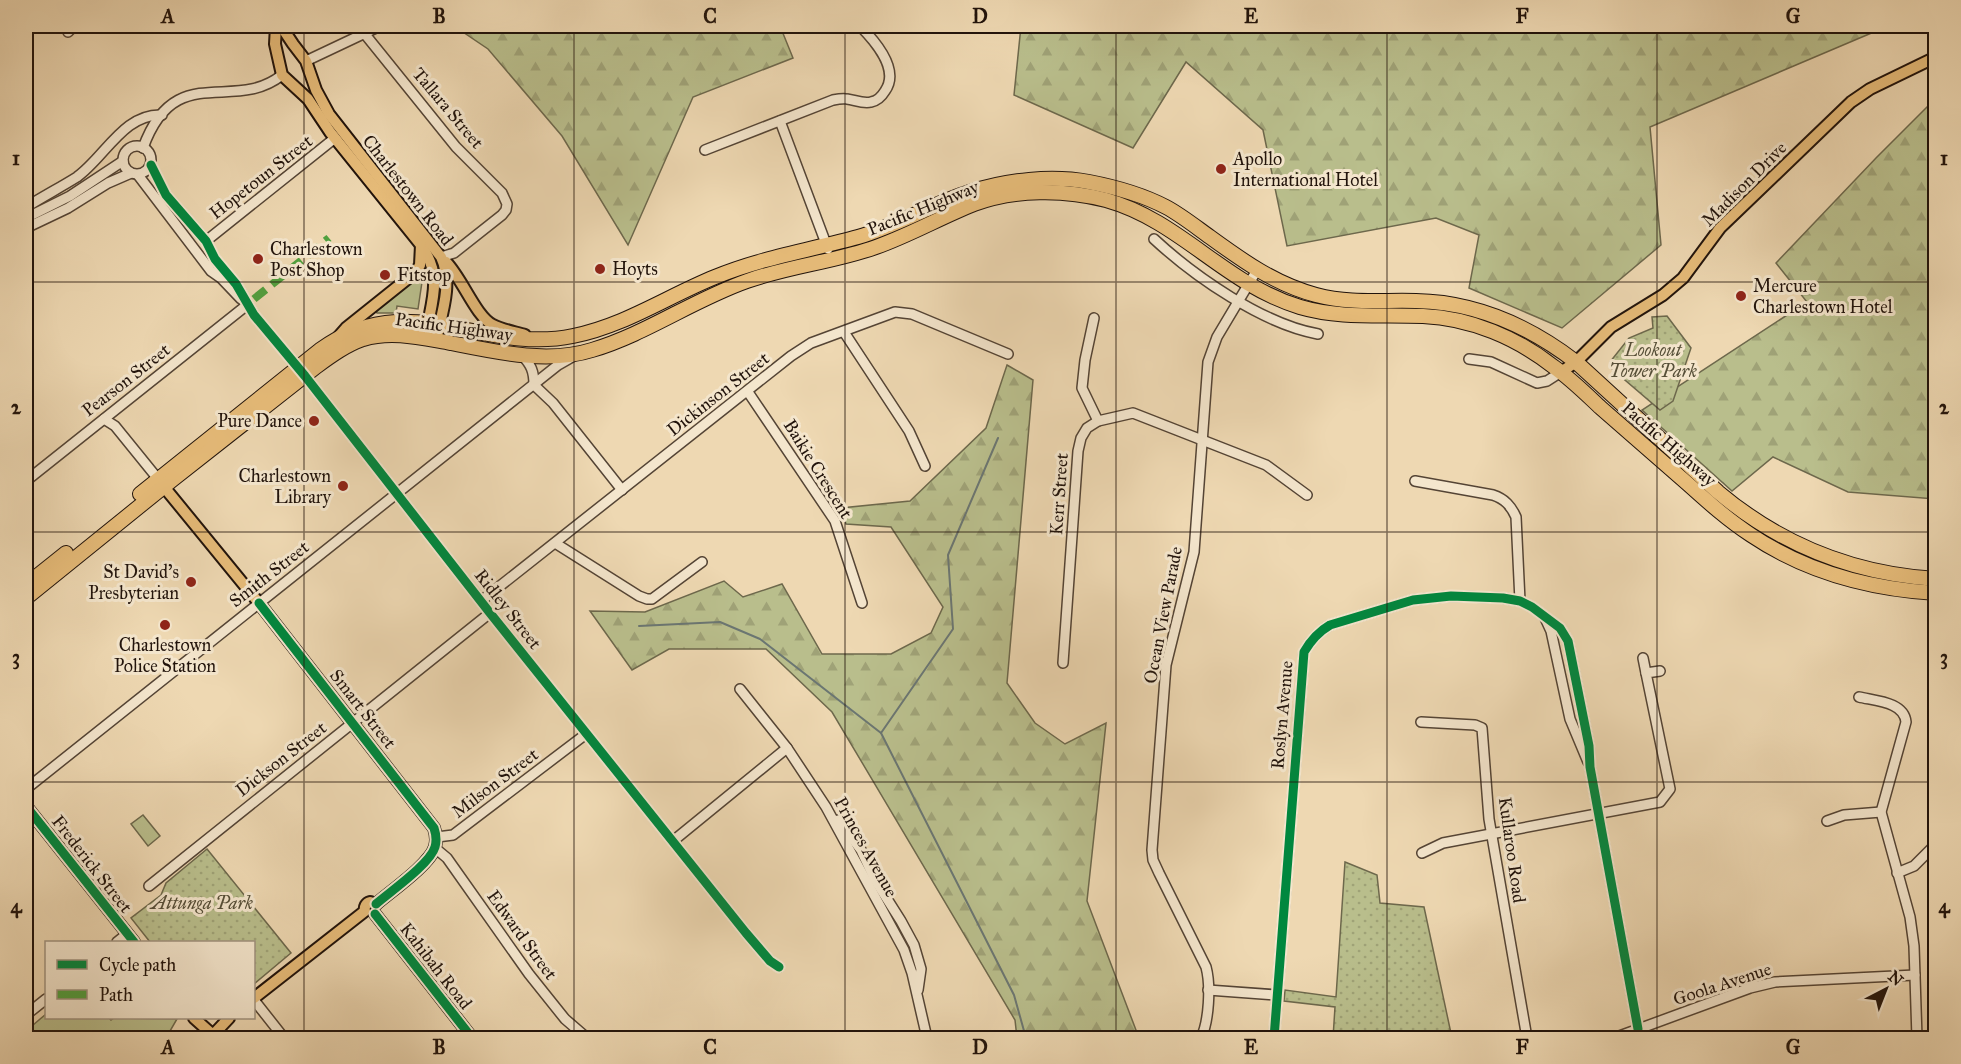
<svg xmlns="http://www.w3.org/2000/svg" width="1961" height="1064" font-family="'IM FELL Great Primer',serif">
  <defs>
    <pattern id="forest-firs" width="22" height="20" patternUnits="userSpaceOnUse" patternTransform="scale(1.5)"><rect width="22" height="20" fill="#b9be8c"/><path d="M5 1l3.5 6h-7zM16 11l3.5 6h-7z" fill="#9fa277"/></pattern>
    <pattern id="park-dots" width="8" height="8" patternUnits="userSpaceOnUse" patternTransform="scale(1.5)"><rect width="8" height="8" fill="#b9be8c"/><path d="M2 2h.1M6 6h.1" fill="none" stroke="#9fa277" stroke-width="1.8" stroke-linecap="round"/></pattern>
  </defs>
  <rect width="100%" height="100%" fill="#eed8b2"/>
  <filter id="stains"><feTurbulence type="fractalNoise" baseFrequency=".00333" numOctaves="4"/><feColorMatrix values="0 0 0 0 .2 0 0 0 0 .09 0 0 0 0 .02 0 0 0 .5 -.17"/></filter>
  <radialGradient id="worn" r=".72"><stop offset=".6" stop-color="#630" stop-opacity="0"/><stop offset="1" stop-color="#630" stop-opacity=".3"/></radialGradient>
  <g fill="#b9be8c" stroke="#6d684c" stroke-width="1.5">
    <polygon points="418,276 422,282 418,309 397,306 396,313 377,313 375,309"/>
    <polygon points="143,815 160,836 148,846 131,824"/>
    <polygon points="46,1014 46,1018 109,1018 111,1020 114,1018 177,1019 166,1038 26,1038 26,1031"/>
  </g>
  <g fill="url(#forest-firs)" stroke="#6d684c" stroke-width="1.5">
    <polygon points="454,26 780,26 793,58 693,97 628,245 562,136 488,49"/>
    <polygon points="1021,26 1888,26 1650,127 1661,245 1562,328 1469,288 1479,235 1436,218 1287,246 1263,130 1186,62 1133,148 1014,95"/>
    <polygon points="1935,99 1935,499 1848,492 1773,457 1732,491 1642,410 1807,302 1776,263 1876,158"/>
    <polygon points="1007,365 1033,380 1007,683 1035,723 1065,744 1106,723 1087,901 1139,1038 1017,1038 1015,1020 832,712 766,649 669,649 632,670 590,611 645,612 724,581 743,597 782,584 822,654 891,654 931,633 943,607 891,527 846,524 841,508 910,501 986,428"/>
  </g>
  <g fill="url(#park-dots)" stroke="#6d684c" stroke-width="1.5">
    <polygon points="1667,316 1691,348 1673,401 1660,410 1611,368 1610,362 1629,338 1653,328 1652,317"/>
    <polygon points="207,849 291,953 254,984 254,942 150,942 131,918 161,895 166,883"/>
    <polygon points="1345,862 1377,875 1380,903 1424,907 1452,1038 1333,1038 1335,1007 1284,1001 1285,990 1336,997"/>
  </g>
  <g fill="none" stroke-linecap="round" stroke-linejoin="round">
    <g stroke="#6b7672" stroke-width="2">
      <polyline points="639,626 720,622 760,639 881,733 1014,995 1026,1038"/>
      <polyline points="881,733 953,629 948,555 998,438"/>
    </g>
    <g stroke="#544435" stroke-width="12">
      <g id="minor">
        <polyline points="68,32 74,26"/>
        <polyline points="364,33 456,147 502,193 507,204 506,210 502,215 454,253 441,257"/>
        <polyline points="306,61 380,26"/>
        <polyline points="780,121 828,249"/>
        <circle cx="137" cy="160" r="14"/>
        <path d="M143,148C175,59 233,114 282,75"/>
        <path d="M705,150L833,100C838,99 843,98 847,99C855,100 863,104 871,102C877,101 882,96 885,91C900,70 875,41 860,26"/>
        <polyline points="151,165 166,195 206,241 215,259 236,284 254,315 305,376 490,613 746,933 770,961 779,967"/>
        <polyline points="138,175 211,271 221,278 241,299"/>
        <path d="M28,217L27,212L28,206C44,196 61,187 77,177C105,157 124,113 162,115"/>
        <polyline points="26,218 70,196 123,161"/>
        <polyline points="26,228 68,208 108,183 131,173"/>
        <path d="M1154,239C1195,277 1263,324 1318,334"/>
        <polyline points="206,241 335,138"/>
        <polyline points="1094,318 1085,360 1082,388 1098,421"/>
        <polyline points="844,332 909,431 925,466"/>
        <path d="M522,355C531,365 534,371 534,385"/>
        <polyline points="1469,359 1491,362 1537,383 1547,381 1561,372"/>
        <polyline points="534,385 553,403 622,490"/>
        <polyline points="748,392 835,521 862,603"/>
        <polyline points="104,419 115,426 158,479"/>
        <polyline points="26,481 247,305"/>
        <path d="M1415,481L1493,495C1505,499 1511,506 1516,517L1520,601"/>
        <polyline points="555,543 639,596 647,599 652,599 702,562"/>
        <polyline points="481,601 791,356 811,343 895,312 912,314 1008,354"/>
        <polyline points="1545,618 1551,631 1570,719 1588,762"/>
        <polyline points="1643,658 1646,673"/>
        <polyline points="1063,663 1078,451 1081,438 1087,428 1098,421 1133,413 1266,465 1307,495"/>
        <polyline points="740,689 787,748 826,807 904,950 912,973 927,1038"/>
        <path d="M1859,697C1876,701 1904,702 1906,722L1881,812L1910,917L1914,946L1917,1038"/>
        <polyline points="1421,722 1475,725 1482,728 1489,819 1527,1038"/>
        <polyline points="26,789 558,365 572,357"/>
        <polyline points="838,820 861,850 875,880 901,921 914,945 921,969 918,990"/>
        <polyline points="1827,821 1844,815 1881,812"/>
        <polyline points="437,837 453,835 586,734"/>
        <polyline points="673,841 787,748"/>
        <polyline points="435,848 447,858 529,974 565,1019 587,1038"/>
        <polyline points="1422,853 1443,843 1660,802 1670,789 1646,673 1660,671"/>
        <polyline points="1897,873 1914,866 1936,844"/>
        <polyline points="149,886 490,613"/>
        <polyline points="117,942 127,934"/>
        <polyline points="1208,990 1277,995"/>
        <polyline points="254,1000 284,1038"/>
        <polyline points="26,1015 46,999"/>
        <path d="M1201,1038C1209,1021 1211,986 1206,967L1159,873L1153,860L1152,850L1166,665L1194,552L1208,362L1217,337L1257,270"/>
        <path d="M1274,1038L1304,652C1311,640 1318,632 1330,625L1413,600L1451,596L1503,598L1520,601L1532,607L1560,628L1568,641L1589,746L1590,767L1638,1029"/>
        <polyline points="1614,1038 1750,988 1775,982 1915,975"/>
      </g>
    </g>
    <g stroke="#21130b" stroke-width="14">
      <g id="major">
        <path d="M276,26L275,44L282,75L308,99L330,132L421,245C442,275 433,296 427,329"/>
        <path d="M281,26L293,44L306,61L316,90L329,114L441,257C453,283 442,313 436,340"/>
        <path d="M446,262C462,278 476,317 493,325C503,330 515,332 525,335"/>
        <polyline points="339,336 346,328 416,272 420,265 421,245"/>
        <polyline points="1561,372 1576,362 1611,327 1663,295 1683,278 1720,228 1851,102 1870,89 1936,57"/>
        <path d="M160,482L259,603L434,828C436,834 437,840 435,847C430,864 391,891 376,904"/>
        <polyline points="26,806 134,942"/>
        <polyline points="375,914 472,1038"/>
        <path d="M254,998L365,911C364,907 366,903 370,902L376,904"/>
        <polyline points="194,1018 213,1035 229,1018"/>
      </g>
    </g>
    <g stroke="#21130b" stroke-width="16">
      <g id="highway">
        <path d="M140,494L320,350C408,285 481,355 573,336C624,326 668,296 715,277C761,258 810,250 858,237C896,226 932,204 970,192C1007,180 1051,175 1089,182C1115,187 1143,195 1166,207C1181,215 1196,227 1210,237C1243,261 1275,284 1316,295C1351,304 1380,300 1416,301C1475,302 1529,326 1576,362L1718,492C1781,545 1854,574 1936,579"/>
        <polyline points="26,585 66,553"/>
        <path d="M26,598L172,480L317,366C332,355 346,345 363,339C392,330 422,338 451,343C496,352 548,364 592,350C646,334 693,300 747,281C789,266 834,262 876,247C910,235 941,217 974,204C1015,189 1064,189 1106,200C1181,221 1224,284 1300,307C1341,319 1381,314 1423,316C1471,318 1517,338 1554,367C1571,379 1586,394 1601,408C1630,433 1659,459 1688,484C1708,502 1728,520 1751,535C1806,572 1869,589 1936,593"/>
      </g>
    </g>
    <use href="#minor" stroke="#f4e6cd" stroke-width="9"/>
    <use href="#major" stroke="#e7bc79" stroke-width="10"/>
    <use href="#highway" stroke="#e7bc79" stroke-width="14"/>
    <polyline stroke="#50a03e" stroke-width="8" stroke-dasharray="15 8" stroke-linecap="butt" points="254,299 329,238"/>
    <g stroke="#f4e6cd" stroke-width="13">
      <g id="cycleway">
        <polyline points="151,165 166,195 206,241 215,259 236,284 254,315 305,376 490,613 746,933 770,961 779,967"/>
        <path d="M259,603L434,828C436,834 437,840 435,847C430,864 391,891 376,904"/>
        <polyline points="26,806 134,942"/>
        <polyline points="375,914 472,1038"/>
        <path d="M1274,1038L1304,652C1311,640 1318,632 1330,625L1413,600L1451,596L1503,598L1520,601L1532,607L1560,628L1568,641L1589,746L1590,767L1638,1029"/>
      </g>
    </g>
    <use href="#cycleway" stroke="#00873e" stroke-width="9"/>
  </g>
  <path fill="none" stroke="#21130b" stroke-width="1.5" stroke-opacity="0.55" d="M304,26V1038M574,26V1038M845,26V1038M1116,26V1038M1387,26V1038M1657,26V1038M26,282H1936M26,532H1936M26,782H1936"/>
  <g fill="#8f2418" stroke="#f4e6cd" stroke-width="2">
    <circle cx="1221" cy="169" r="6"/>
    <circle cx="258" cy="259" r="6"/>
    <circle cx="600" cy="269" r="6"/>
    <circle cx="385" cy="275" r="6"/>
    <circle cx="1741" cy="296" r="6"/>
    <circle cx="314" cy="421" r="6"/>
    <circle cx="343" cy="486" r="6"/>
    <circle cx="191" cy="582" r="6"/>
    <circle cx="165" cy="625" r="6"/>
  </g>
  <g text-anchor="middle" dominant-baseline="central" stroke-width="6" stroke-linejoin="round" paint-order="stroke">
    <g font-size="18" fill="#21130b" stroke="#f4e6cd">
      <text transform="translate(448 108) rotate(50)">Tallara Street</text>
      <text transform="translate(261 177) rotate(-38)">Hopetoun Street</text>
      <text transform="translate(1744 184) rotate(-45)">Madison Drive</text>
      <text transform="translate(408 190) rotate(52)">Charlestown Road</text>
      <text transform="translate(923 208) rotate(-22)">Pacific Highway</text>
      <text transform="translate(454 327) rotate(8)">Pacific Highway</text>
      <text transform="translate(126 380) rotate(-38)">Pearson Street</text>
      <text transform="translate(718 394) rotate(-38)">Dickinson Street</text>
      <text transform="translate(1669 444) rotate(41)">Pacific Highway</text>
      <text transform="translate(818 469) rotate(58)">Baikie Crescent</text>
      <text transform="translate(1059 494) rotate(-86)">Kerr Street</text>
      <text transform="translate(269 574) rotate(-38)">Smith Street</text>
      <text transform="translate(508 609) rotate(52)">Ridley Street</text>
      <text transform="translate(1163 615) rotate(-79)">Ocean View Parade</text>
      <text transform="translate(363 709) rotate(52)">Smart Street</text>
      <text transform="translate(1282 715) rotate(-85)">Roslyn Avenue</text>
      <text transform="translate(281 759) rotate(-38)">Dickson Street</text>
      <text transform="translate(495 783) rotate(-37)">Milson Street</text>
      <text transform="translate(866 847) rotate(61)">Princes Avenue</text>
      <text transform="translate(1512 850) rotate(82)">Kullaroo Road</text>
      <text transform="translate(92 864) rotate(52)">Frederick Street</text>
      <text transform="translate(522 935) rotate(54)">Edward Street</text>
      <text transform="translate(436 966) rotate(52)">Kahibah Road</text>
      <text transform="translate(1722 984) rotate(-18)">Goola Avenue</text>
    </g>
    <g font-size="18" fill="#21130b" stroke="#f4e6cd" text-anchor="start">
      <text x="1233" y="159">Apollo<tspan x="1233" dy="21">International Hotel</tspan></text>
      <text x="270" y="249">Charlestown<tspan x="270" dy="21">Post Shop</tspan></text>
      <text x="612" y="269">Hoyts</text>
      <text x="397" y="275">Fitstop</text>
      <text x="1753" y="286">Mercure<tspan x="1753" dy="21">Charlestown Hotel</tspan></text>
      <text x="302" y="421" text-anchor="end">Pure Dance</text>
      <text x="331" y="476" text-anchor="end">Charlestown<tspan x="331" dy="21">Library</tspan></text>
      <text x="179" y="572" text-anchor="end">St David’s<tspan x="179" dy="21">Presbyterian</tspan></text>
      <text x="165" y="645" text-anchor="middle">Charlestown<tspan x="165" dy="21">Police Station</tspan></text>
    </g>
    <g font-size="18" font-style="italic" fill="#564f38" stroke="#f4e6cd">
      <text x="1653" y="350">Lookout<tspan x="1653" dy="21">Tower Park</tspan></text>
      <text x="202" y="903">Attunga Park</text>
    </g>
  </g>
  <rect width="1961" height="1064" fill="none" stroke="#eed8b2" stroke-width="66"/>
  <rect x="45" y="941" width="210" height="78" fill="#f4e6cd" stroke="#a0927f" stroke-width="1.5"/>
  <rect x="57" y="960" width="30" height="9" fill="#00873e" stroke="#a0927f" stroke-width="1.5"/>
  <text x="99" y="971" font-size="18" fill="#21130b">Cycle path</text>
  <rect x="57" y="990" width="30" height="9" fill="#50a03e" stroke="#a0927f" stroke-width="1.5"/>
  <text x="99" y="1001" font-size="18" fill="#21130b">Path</text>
  <g transform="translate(1886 989) rotate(42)" stroke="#f4e6cd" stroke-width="4.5" paint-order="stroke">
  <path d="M0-4.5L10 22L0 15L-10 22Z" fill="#21130b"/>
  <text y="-9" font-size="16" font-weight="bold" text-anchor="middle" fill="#21130b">N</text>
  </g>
  <rect x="33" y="33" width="1895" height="998" fill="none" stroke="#21130b" stroke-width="2"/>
  <g font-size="20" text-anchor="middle" font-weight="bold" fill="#21130b">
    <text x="168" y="23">A</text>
    <text x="439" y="23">B</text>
    <text x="710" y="23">C</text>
    <text x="980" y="23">D</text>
    <text x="1251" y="23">E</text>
    <text x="1522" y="23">F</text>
    <text x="1793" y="23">G</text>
    <text x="16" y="165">1</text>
    <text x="1944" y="165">1</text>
    <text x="16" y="414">2</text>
    <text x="1944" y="414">2</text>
    <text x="16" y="664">3</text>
    <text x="1944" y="664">3</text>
    <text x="16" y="913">4</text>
    <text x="1944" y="913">4</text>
    <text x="168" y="1054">A</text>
    <text x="439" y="1054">B</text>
    <text x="710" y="1054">C</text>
    <text x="980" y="1054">D</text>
    <text x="1251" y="1054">E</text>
    <text x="1522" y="1054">F</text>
    <text x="1793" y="1054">G</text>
  </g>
  <rect width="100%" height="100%" filter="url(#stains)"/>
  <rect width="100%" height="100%" fill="url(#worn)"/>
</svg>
